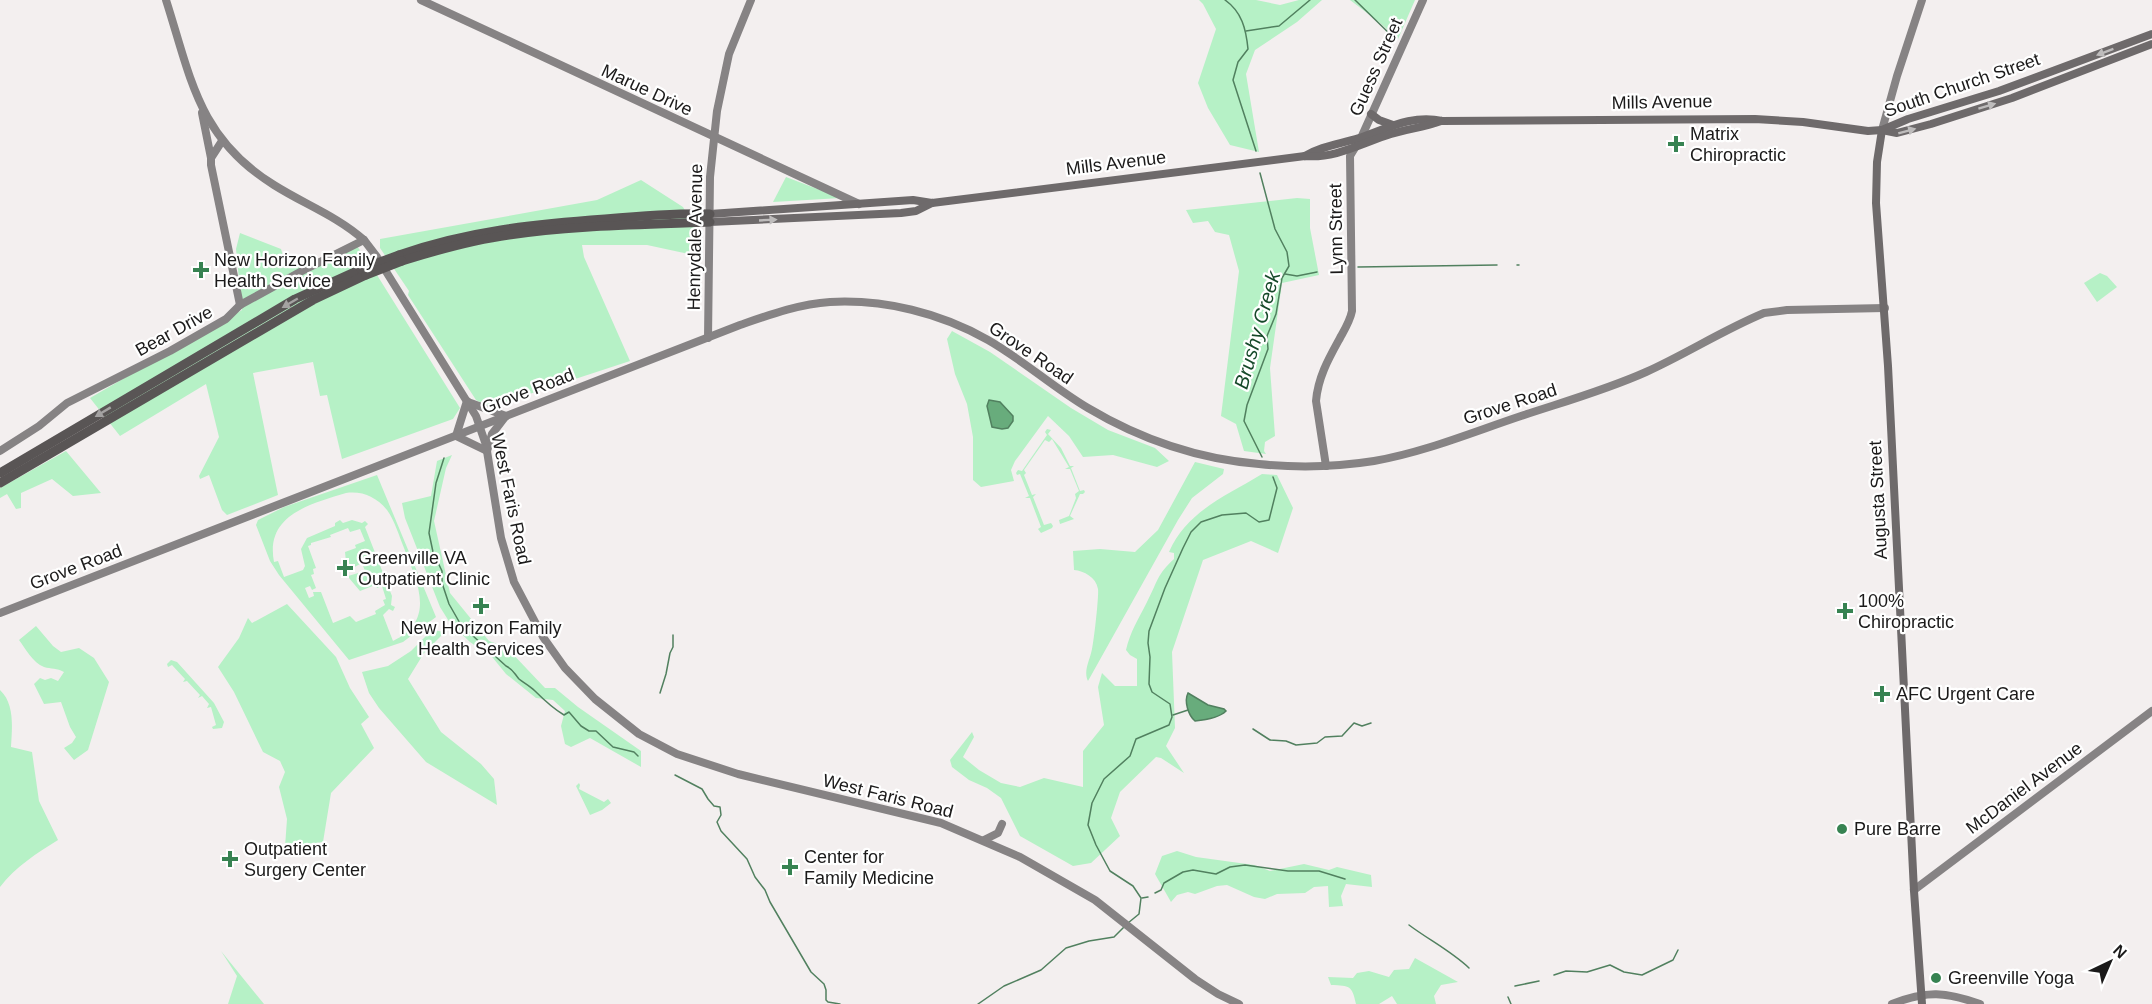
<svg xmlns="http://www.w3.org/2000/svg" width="2152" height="1004" font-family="Arial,sans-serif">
  <rect width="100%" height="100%" fill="#f3efef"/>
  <g fill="#b6f1c6" fill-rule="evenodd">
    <polygon points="1199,0 1256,0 1280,5 1299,0 1322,0 1297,22 1255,50 1246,74 1259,152 1230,145 1208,108 1198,83 1216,29 1203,4"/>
    <polygon points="1350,0 1415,0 1398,39 1379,22"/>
    <polygon points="786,177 841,198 773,202"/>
    <polygon points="641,180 683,207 701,239 701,251 698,256 647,245 582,245 584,257 630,361 493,406 485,405 476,400 408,295 409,291 380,248 380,239 597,200"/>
    <polygon points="1297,198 1310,199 1310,228 1319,275 1282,283 1270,368 1275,436 1265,442 1264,451 1266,454 1244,451 1236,424 1221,416 1239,271 1229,235 1215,232 1208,221 1193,223 1186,210"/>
    <polygon points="240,233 281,249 284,259 303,267 357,246 377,275 460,408 453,419 342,459 327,395 320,396 313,362 253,373 278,495 227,515 222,510 209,475 200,479 199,476 219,437 206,384 120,436 90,398 242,310 236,249"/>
    <polygon points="2100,273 2107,276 2117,287 2097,302 2084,283"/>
    <polygon points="952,331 990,352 1071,408 1108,430 1155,448 1169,461 1157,467 1113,455 1083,457 1069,436 1048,416 1015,461 1011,470 1014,481 981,487 973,480 973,437 967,404 955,374 947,339"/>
    <polygon points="1047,429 1051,430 1048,434 1061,448 1070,466 1074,466 1071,468 1080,491 1084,490 1085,492 1083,494 1080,494 1070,516 1074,519 1060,524 1059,520 1069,516 1076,498 1075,494 1079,491 1070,469 1065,469 1069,467 1052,439 1049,442 1045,440 1024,470 1026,473 1024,475 1032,495 1036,494 1033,497 1044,525 1051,523 1053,526 1052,528 1041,533 1038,529 1041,527 1030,498 1025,498 1029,496 1020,474 1017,475 1016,473 1018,470 1022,471 1047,435 1045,432"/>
    <polygon points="66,451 101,493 73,496 52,479 21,493 21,508 16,509 7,494 0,498 0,488"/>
    <polygon points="452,455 446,468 434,521 450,593 489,641 506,647 545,688 555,688 578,707 641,751 641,767 590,738 571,747 565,744 561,726 565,711 553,700 536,698 506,674 493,658 470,642 450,623 440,607 405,518 402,503 431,496 437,461"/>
    <path d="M1195,462L1224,469L1223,474L1192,498L1178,520L1088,681C1083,671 1090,660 1092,649C1094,640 1099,596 1098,589C1096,577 1084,571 1074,570L1073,551L1100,549L1135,552L1158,530Z"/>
    <path d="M1262,474L1277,475L1293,508L1278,553L1251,541L1203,560L1172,652L1175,728L1166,746L1184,773L1161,758L1156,757L1120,792L1111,818L1120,836L1091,863L1073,866L1020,836L1001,798L987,788L969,780L952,767L950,760L972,732L974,737L963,757L979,770L1001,783L1020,787L1044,778L1083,787V751L1104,725L1098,687L1102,673L1115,686H1137V659L1130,655L1126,650C1130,632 1139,618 1147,602C1157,583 1157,574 1174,559V553L1169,552C1187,511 1226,496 1262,474Z"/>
    <path d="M377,475L436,617L403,642L349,660L279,575L270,561L256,525L258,520L284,507ZM346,493C363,491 376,497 387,510C395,521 399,536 404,548C417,582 437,620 393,641L383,615L389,609L393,611L395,607L391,605L392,596L365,527L368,524L365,521L362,523L352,520L343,523L340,520L335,523V526L307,538L301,549L305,566L303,570L284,577L278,561L274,562C265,515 310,504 346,493ZM348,528L350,532L360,529L365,541L355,545L356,548L345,552L347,571L362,563L365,571L348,576L349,578L360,591L375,585L377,588L382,586L386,599L383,600L385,605L375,611L376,614L356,622L350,616L333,623L321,592H313L314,596L309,598L305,588L310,586L312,590L316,588L311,575L314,574L313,569L316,568L308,546L311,545V543L331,537L330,535Z"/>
    <polygon points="287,604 336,657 350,688 369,717 361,724 374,748 331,793 323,842 285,847 287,819 279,787 285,772 280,761 263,752 234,692 218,667 239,638 248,618 252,623"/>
    <path d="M36,626L53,646L61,652L79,648L94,658L109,682L88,750L74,760L64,748L72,743L76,737L70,727L61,702L44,704L34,684L40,678L45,680L51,678L58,681L64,672C57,668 51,669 44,667C33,663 25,648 19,640Z"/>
    <polygon points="432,630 445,632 424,653 408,679 441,732 481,764 494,779 497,805 426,762 379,708 369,693 362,672 388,666 411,651"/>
    <polygon points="171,660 177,662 214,703 224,722 222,728 213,729 212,727 216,725 211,707 207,708 209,704 202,696 198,698 200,695 187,681 183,682 185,679 172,665 168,667 167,664"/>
    <path d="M0,690C15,704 12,728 11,747L32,752L39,801L58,840C37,853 15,867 0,887Z"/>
    <polygon points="579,783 580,785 579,789 604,802 608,799 611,803 602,810 590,815 576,786"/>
    <polygon points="1177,851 1196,857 1254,865 1270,871 1304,864 1329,870 1337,867 1371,875 1372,887 1346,884 1341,896 1343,906 1329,907 1328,886 1314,887 1305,893 1277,894 1265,899 1254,897 1227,885 1217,886 1195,894 1188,892 1177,895 1171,902 1155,874 1162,856"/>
    <polygon points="221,951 264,1004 228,1004 237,976"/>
    <path d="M1415,958L1458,982L1441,985L1434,996L1436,1004H1397L1392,996L1379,1004H1356C1352,985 1350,986 1331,985L1328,977L1353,978L1357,973L1369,971L1389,977L1394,970L1409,969Z"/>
  </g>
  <g fill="#68ac7c" stroke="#51805f" stroke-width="1.5">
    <polygon points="989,400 1000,402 1013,416 1013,421 1008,428 1002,429 992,427 987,406"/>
    <path d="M1188,693L1208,705L1224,709L1226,711C1219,718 1205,720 1195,721C1188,715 1184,701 1188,693Z"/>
  </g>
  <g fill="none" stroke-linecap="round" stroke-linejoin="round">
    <g stroke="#51805f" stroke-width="1.5">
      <path d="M1225,0C1242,12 1246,29 1248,49L1238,62L1233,80L1256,151"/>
      <polyline points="1355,0 1394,38"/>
      <polyline points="1246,31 1279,26 1310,0"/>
      <polyline points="1260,173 1275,229 1287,252 1289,266 1282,278 1276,314 1267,336 1268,349 1247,405 1244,421 1262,457"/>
      <polyline points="1517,265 1519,265"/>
      <polyline points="1358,267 1497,265"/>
      <polyline points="1285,274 1297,276 1317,272"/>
      <path d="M444,458L436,483L429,533L433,552L442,571V583L449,604L461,625L506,666C513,669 514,673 519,679C524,683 530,686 535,691C543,699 554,709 564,715L569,712L581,726L589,731H596L613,747L634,752L638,756"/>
      <polyline points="660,693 666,674 670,653 673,647 673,635"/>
      <polyline points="1173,715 1188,710"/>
      <polyline points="1253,729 1270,740 1286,741 1296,745 1317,743 1325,737 1342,736 1354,723 1362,726 1371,723"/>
      <polyline points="675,775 702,789 708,799 714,806 720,807 721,815 717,822 721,831 747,859 755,877 765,890 770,902 811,972 824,984 826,990 826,1000 828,1002 840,1004"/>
      <polyline points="1155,893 1161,890 1164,883 1183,872 1193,870 1216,874 1230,867 1245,865 1288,871 1319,871 1345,879"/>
      <polyline points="1142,898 1148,897"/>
      <polyline points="1128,923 1139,914 1141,898 1133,886 1110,871 1096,845 1088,825 1092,803 1104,779 1130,756 1136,739 1169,725 1172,717 1170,704 1152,692 1149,684 1150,657 1148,643 1149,631 1165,588 1183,548 1191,532 1201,522 1222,515 1246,513 1259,522 1269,520 1277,488 1273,477"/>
      <path d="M1409,925C1429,940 1451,951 1469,968"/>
      <polyline points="1554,975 1566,971 1587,972 1610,965 1624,972 1642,975 1673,960 1678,950"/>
      <polyline points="1515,986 1539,981"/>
      <polyline points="1508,997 1511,1004"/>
      <polyline points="978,1004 1004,986 1041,970 1066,948 1089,941 1114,937 1125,926"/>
    </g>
    <g stroke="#868384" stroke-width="8">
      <path d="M166,0C191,78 198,138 274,185C304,204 337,216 364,240L377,257L476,416L486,445L501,538L514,582L543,637L565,668L595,699L639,734L677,754L738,774L941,823L1020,857L1095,900L1195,979L1218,994L1239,1004"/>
      <polyline points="421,0 859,204"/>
      <polyline points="202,113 211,158"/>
      <polyline points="1882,130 1897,76 1922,0"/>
      <polyline points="222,141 211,158 211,165 240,305"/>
      <polyline points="708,338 710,177 717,111 729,54 751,0"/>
      <polyline points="468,402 506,416"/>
      <polyline points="456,436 487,451 492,434 505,417"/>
      <polyline points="456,436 467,401"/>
      <polyline points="0,451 39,426 67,403 170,351 226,319 240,305 302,271 364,240"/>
      <path d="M1326,466L1316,401C1318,377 1329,358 1340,338C1345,329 1350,321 1352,311L1350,156L1361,138L1423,0"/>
      <path d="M0,613L740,325C769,315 799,304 830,302C884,299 941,313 988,340C1023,360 1054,388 1088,408C1140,439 1199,459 1259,464C1298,468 1336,467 1374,461C1425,452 1473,432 1521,416C1563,402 1606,390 1646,372C1686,354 1723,330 1764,313L1787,310L1885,308"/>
      <polyline points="984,840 998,833 1002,824"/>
      <polyline points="1914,890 2152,711"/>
      <path d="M1892,1004C1927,990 1946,992 1980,1004"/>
    </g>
    <g stroke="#6e6a6b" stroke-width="8">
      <polyline points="1371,114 1379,120 1393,125"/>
      <polyline points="1882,130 1877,162 1876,203 1888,366 1914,891 1922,1004"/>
      <polyline points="1882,130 1897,133 1931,124 2012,98 2152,44"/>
      <path d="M1305,156C1321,146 1340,144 1359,138C1386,129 1412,114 1442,121L1755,119L1803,122L1868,131L1882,130L1908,119L1999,91L2152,34"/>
      <path d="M710,214L913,200L932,203L1305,156C1335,159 1362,143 1391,134C1407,129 1425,127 1441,121"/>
      <polyline points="710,222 901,213 916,211 932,203"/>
    </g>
    <g stroke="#595555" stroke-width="9">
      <path d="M399,255C466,231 535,224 605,219C640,216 675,213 710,214"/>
      <path d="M402,261C437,250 472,240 509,235C575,225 643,225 710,222"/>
      <polyline points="0,473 295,299 361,269"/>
      <polyline points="0,483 313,300 366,275"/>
    </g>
    <g stroke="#595555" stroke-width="9">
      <polyline points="361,269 399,255"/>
      <polyline points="366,275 402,261"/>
    </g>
  </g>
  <defs><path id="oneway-solid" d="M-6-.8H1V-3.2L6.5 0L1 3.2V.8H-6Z" transform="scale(1.5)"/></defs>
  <g fill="#bebcbc">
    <use href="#oneway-solid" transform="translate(2105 52) rotate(159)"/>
    <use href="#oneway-solid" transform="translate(1987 106) rotate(-17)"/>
    <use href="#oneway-solid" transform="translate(1907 131) rotate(-15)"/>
    <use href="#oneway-solid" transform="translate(768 220) rotate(-3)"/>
  </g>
  <g fill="#a4a2a2">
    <use href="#oneway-solid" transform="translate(290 303) rotate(150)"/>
    <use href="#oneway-solid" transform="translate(103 412) rotate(149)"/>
  </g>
  <g fill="#378352" stroke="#fff" stroke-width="2">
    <path d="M1673 135h6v6h6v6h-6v6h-6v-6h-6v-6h6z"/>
    <path d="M198 261h6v6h6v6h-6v6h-6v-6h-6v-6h6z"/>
    <path d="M342 559h6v6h6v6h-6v6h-6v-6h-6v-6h6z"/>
    <path d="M478 597h6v6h6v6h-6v6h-6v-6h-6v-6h6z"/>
    <path d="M1842 602h6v6h6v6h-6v6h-6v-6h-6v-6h6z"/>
    <path d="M1879 685h6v6h6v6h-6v6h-6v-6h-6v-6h6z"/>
    <circle cx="1842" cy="829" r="6"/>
    <path d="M227 850h6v6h6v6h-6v6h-6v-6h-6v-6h6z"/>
    <path d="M787 858h6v6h6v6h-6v6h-6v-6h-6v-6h6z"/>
    <circle cx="1936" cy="978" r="6"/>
  </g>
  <g text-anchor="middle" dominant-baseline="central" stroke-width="4.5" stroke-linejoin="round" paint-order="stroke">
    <g font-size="18" fill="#1b1a1a" stroke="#fff">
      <text transform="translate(1376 67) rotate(-66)">Guess Street</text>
      <text transform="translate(1962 85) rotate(-19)">South Church Street</text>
      <text transform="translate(647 90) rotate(25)">Marue Drive</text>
      <text transform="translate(1662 102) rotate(-1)">Mills Avenue</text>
      <text transform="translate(1116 163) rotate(-7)">Mills Avenue</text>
      <text transform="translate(1336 229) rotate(-91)">Lynn Street</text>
      <text transform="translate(695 237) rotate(-89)">Henrydale Avenue</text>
      <text transform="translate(174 331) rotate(-29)">Bear Drive</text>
      <text transform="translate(1031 353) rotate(34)">Grove Road</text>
      <text transform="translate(528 391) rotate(-21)">Grove Road</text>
      <text transform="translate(1510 404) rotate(-18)">Grove Road</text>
      <text transform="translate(511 499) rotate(78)">West Faris Road</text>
      <text transform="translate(1878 500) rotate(-93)">Augusta Street</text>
      <text transform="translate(76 567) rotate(-21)">Grove Road</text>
      <text transform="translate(2024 788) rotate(-37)">McDaniel Avenue</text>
      <text transform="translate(888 796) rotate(14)">West Faris Road</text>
    </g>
    <g font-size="18" fill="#1b1a1a" stroke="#fff" text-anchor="start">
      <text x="1690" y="134">Matrix<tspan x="1690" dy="21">Chiropractic</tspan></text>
      <text x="214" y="260">New Horizon Family<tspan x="214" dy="21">Health Service</tspan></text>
      <text x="358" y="558">Greenville VA<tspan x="358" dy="21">Outpatient Clinic</tspan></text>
      <text x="1858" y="601">100%<tspan x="1858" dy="21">Chiropractic</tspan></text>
      <text x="481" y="628" text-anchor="middle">New Horizon Family<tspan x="481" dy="21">Health Services</tspan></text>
      <text x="1896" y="694">AFC Urgent Care</text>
      <text x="1854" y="829">Pure Barre</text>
      <text x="244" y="849">Outpatient<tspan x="244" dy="21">Surgery Center</tspan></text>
      <text x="804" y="857">Center for<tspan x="804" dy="21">Family Medicine</tspan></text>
      <text x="1948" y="978">Greenville Yoga</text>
    </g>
    <g font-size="20" font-style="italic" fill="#154929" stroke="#fff">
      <text transform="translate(1257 330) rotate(-74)">Brushy Creek</text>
    </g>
  </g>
  <g transform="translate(2110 962) rotate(44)" stroke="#ffffff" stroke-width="4.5" paint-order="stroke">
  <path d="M0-4.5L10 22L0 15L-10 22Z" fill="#1b1a1a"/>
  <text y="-9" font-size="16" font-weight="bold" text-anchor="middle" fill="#1b1a1a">N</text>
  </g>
</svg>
